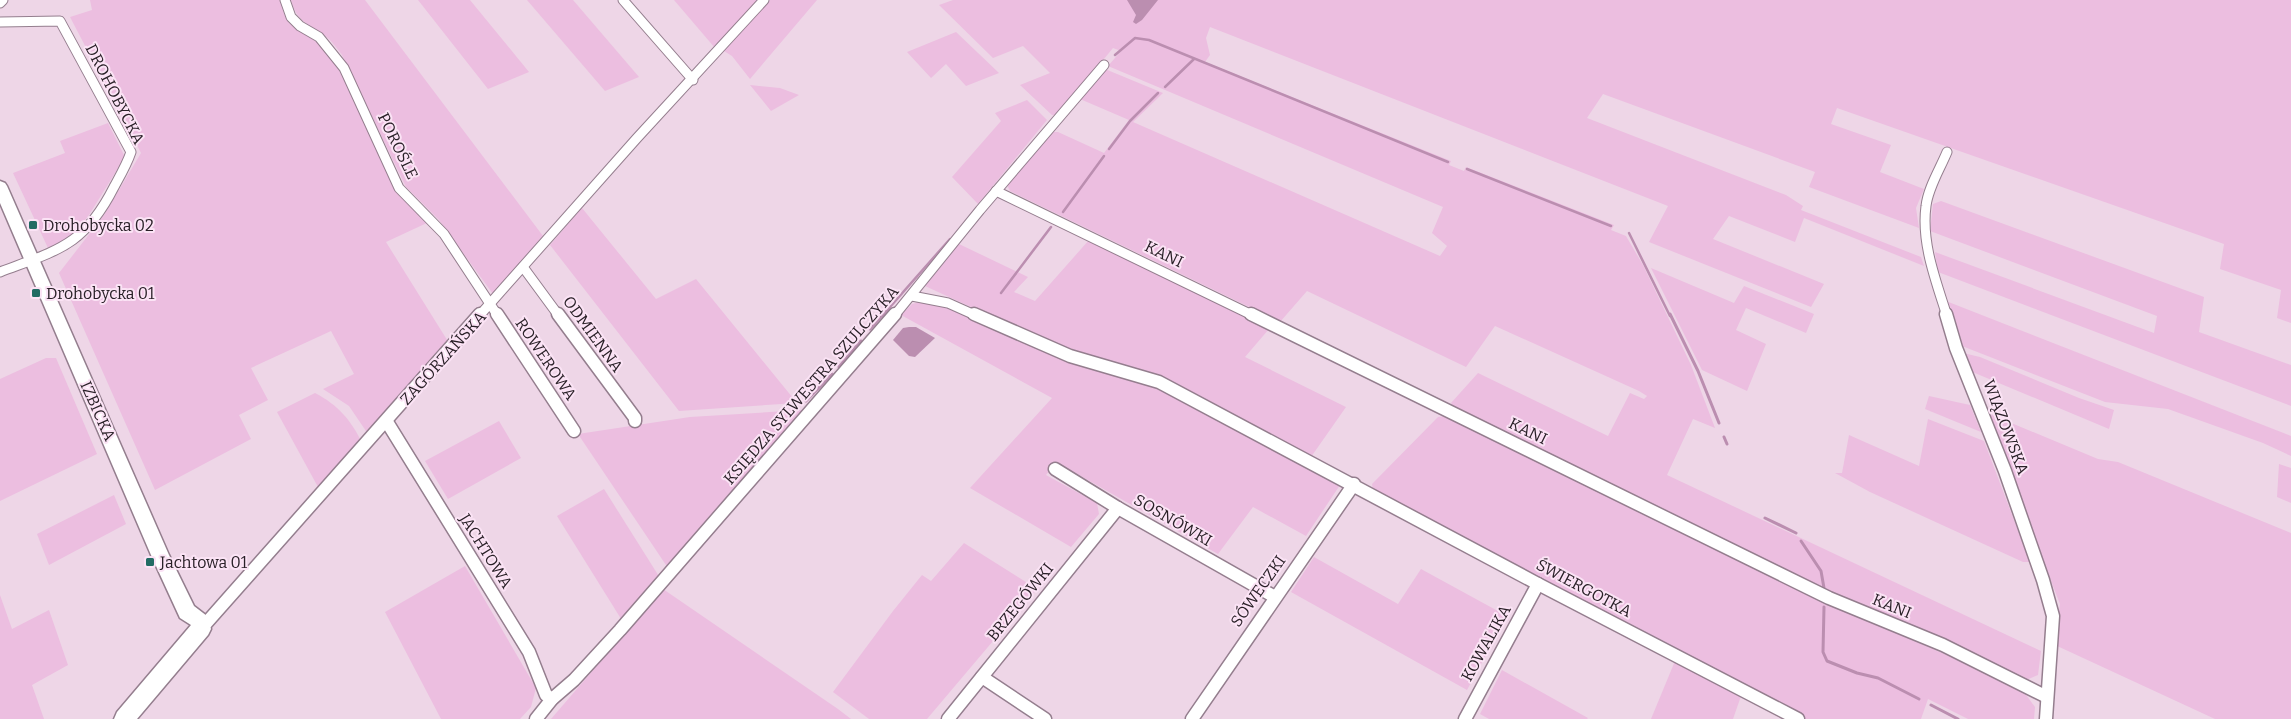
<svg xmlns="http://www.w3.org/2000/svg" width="2291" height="719" font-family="Bitter,serif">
  <rect width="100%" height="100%" fill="#eed6e7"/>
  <g fill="#ecbee0">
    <polygon points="90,0 280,0 284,14 289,23 318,43 340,70 395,189 429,222 386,242 449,343 368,434 349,406 323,389 354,374 331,331 251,368 268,400 239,415 251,439 155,490 59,273 104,215 141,153 70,17 92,10"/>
    <path d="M291,0H365L543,236L493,294L439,220L406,187L342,55C338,50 334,44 329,39C312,23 298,26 291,0Z"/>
    <polygon points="418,0 470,0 529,72 488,89"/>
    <polygon points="527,0 573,0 639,77 605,91"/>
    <polygon points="674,0 757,0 715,48"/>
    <polygon points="770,0 817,0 750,79 732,56 724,51"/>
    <polygon points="953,0 2291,0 2291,323 2277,318 2281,290 2220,269 2224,244 1837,108 1831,124 1891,145 1880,172 1924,189 1916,208 1919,228 1809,187 1815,172 1603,94 1587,118 1786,195 1803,206 1801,210 1921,257 1924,266 1804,218 1795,242 1729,216 1713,239 1824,284 1811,307 1649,242 1668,206 1210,27 1206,38 1210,55 1205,62 1451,161 1449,165 1464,171 1466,167 1614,225 1611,230 1626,236 1643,265 1691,365 1715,428 1693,419 1667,475 2041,651 2038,675 2026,680 1964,649 1833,593 1454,408 1451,403 1478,373 1608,436 1630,393 1644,399 1647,396 1639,391 1495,326 1466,367 1307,291 1280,322 1010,191 1007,185 1051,132 1058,132 1104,153 1129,120 1080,99 1105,69 1163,93 1133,122 1440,256 1447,246 1432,233 1443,207 1108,66 1121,51 1113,48 1058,115 1052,115 1020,85 1050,73 1023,46 993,58 939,5"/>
    <polygon points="956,32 999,73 966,86 946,64 931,78 907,52"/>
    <polygon points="750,85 780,88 799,95 771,111"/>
    <polygon points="1027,100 1047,120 978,204 952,177 1001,121 995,113"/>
    <polygon points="108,123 125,157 89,215 71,238 48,248 13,173 65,153 60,141"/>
    <polygon points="1941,201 2204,297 2199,332 2291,365 2291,406 1938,272 1935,252 2154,333 2157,316 1930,231 1933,204"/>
    <polygon points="582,208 656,299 696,279 797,403 679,411 550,245"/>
    <polygon points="1089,240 1269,329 1245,357 1346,407 1311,457 1092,358 1041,339 925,286 959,244 1028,277 1014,292 1035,301"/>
    <polygon points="1651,268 1734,303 1744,286 1814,314 1806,333 1746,308 1736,330 1766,344 1747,391 1702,370"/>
    <polygon points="923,301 949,306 1132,375 1342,482 1306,536 1253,507 1218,554 1056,462 1046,475 1097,503 1099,514 1071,547 970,488 1052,398 901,315 912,304"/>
    <polygon points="1946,301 2291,436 2291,456 2263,443 2168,409 2105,402 1962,346"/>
    <polygon points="1963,353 1980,357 2079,398 2114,410 2109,429 1970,371"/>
    <polygon points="46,358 56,358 97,454 0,501 0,379"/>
    <path d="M315,393C338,405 351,420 362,443L318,487L277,412Z"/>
    <polygon points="1929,396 1970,405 1981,432 1925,409"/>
    <polygon points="802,410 805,413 668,568 578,434 690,417"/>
    <polygon points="1985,412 2098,459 2118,462 2291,533 2291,719 2215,719 2055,645 2060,604"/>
    <polygon points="1445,416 1815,598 1956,659 2024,692 2035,707 2034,719 1968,719 1928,699 1921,719 1806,719 1373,490 1372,484 1438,417"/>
    <polygon points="1928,419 1984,441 2030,562 2023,562 1870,492 1835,473 1842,473 1849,435 1919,466"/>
    <polygon points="499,421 521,458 448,499 425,461"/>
    <polygon points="2279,464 2291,468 2291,503 2277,497"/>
    <polygon points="604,489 660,578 623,622 557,516"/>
    <polygon points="114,495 126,524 49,565 37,534"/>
    <polygon points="964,543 1037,589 927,719 869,719 833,692 893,611 922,575 931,581"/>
    <polygon points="1314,557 1398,604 1421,569 1507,616 1467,690 1291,592"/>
    <polygon points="465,566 536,688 531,707 520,719 441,719 385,612"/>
    <polygon points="663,589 838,709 851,719 551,719"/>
    <polygon points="0,595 12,629 49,610 68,665 32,685 44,719 0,719"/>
    <polygon points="1675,661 1741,696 1733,719 1651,719"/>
    <polygon points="1502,670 1588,718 1587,719 1489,719 1480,714"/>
  </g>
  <g fill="#bb8eb0">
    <polygon points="1127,0 1158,0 1142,20 1136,24 1133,22 1136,15"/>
    <polygon points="909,327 916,327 935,338 915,357 909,356 893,340 903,328"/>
  </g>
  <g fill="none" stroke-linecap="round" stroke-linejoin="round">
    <g stroke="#bb8eb0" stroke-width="2.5">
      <polyline points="1115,55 1135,38 1149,40 1448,162"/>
      <polyline points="1165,87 1194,59"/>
      <polyline points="1109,149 1130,121 1158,93"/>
      <polyline points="1467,169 1611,226"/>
      <polyline points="1063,212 1104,156"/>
      <polyline points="1629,233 1670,316"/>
      <polyline points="1001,293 1051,227"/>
      <polyline points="882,316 950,239"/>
    </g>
    <g stroke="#bb8eb0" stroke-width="3">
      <polyline points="1670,314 1698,371 1719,423"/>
      <polyline points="870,329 883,314"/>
      <polyline points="839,367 861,341"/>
      <polyline points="806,401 832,374"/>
      <polyline points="1724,437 1727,444"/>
      <polyline points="1765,518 1796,533"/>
      <polyline points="1801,541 1821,571 1824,588"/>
      <polyline points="1824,607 1823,652 1827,661 1857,673 1878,678 1919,699"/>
      <polyline points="1931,705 1958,719"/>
    </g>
    <g stroke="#947e8e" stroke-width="11">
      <g id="street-far1">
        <polyline points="285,0 291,17 300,26 319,37 344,68 399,188 444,234 498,316"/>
        <polyline points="623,0 693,80"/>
        <polyline points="0,3 3,0"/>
        <path d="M0,22L60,21L131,152C127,164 120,176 114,187C84,246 58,250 0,272"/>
        <polyline points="996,191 1254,316"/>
        <polyline points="523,267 559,316"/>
        <polyline points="912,296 948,303 977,316"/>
        <polyline points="479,316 637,138 764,0"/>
        <polyline points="894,316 980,210 1104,65"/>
        <path d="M1947,316C1936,281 1921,243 1926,206C1928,188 1940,169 1947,152"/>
      </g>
    </g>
    <g stroke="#947e8e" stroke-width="15">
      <g id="street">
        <polyline points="497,314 574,431"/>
        <polyline points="558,314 635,418 635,421"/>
        <polyline points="974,314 1070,356 1159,382 1538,584 1798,719"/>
        <polyline points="1251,314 1829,598 1943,645 2047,697"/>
        <polyline points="1946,314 1956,348 2005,471 2043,580 2053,616 2046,719"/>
        <polyline points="387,422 529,652 546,695 552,699"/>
        <polyline points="1055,469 1118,508 1275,597"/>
        <polyline points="201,629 480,314"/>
        <polyline points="982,677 1045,719"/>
        <polyline points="536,719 552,699 574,680 620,630 895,314"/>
        <polyline points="948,719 1118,508"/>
        <polyline points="1192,719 1354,484"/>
        <polyline points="1465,719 1538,584"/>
      </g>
    </g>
    <g stroke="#947e8e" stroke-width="3">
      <polygon id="secondary" points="0,181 5,183 7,186 169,555 194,606 207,616 211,629 208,635 137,719 114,719 117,712 191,625 180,618 151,555 0,203"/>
    </g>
    <use href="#street-far1" stroke="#fff" stroke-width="9"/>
    <use href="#street" stroke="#fff" stroke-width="12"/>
    <use href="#secondary" fill="#fff" fill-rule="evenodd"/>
  </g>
  <g fill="#226c64" stroke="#fbe3f5" stroke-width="2">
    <rect x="28" y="220" width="10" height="10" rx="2.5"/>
    <rect x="31" y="288" width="10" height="10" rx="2.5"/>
    <rect x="145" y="557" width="10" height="10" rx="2.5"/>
  </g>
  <g text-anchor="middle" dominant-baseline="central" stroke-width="4" stroke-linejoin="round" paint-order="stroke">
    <g font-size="16" fill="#292027" stroke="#fbe3f5">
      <text transform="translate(115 94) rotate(63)">DROHOBYCKA</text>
      <text transform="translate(398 146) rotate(64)">POROŚLE</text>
      <text transform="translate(1164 254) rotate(26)">KANI</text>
      <text transform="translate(593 334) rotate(54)">ODMIENNA</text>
      <text transform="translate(443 358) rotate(-48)">ZAGÓRZAŃSKA</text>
      <text transform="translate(546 359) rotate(56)">ROWEROWA</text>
      <text transform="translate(811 385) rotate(-49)">KSIĘDZA SYLWESTRA SZULCZYKA</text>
      <text transform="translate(98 411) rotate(66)">IZBICKA</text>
      <text transform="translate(2006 427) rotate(69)">WIĄZOWSKA</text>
      <text transform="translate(1528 431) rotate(26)">KANI</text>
      <text transform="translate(1173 520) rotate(30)">SOSNÓWKI</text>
      <text transform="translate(486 551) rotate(58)">JACHTOWA</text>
      <text transform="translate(1584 588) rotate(28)">ŚWIERGOTKA</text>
      <text transform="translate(1258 591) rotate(-55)">SÓWECZKI</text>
      <text transform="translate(1020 602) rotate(-51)">BRZEGÓWKI</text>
      <text transform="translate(1892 606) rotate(22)">KANI</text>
      <text transform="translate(1486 643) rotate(-61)">KOWALIKA</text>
    </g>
    <g font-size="16" fill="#292027" stroke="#fbe3f5" text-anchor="start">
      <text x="43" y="225">Drohobycka 02</text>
      <text x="46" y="293">Drohobycka 01</text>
      <text x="160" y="562">Jachtowa 01</text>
    </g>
  </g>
</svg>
